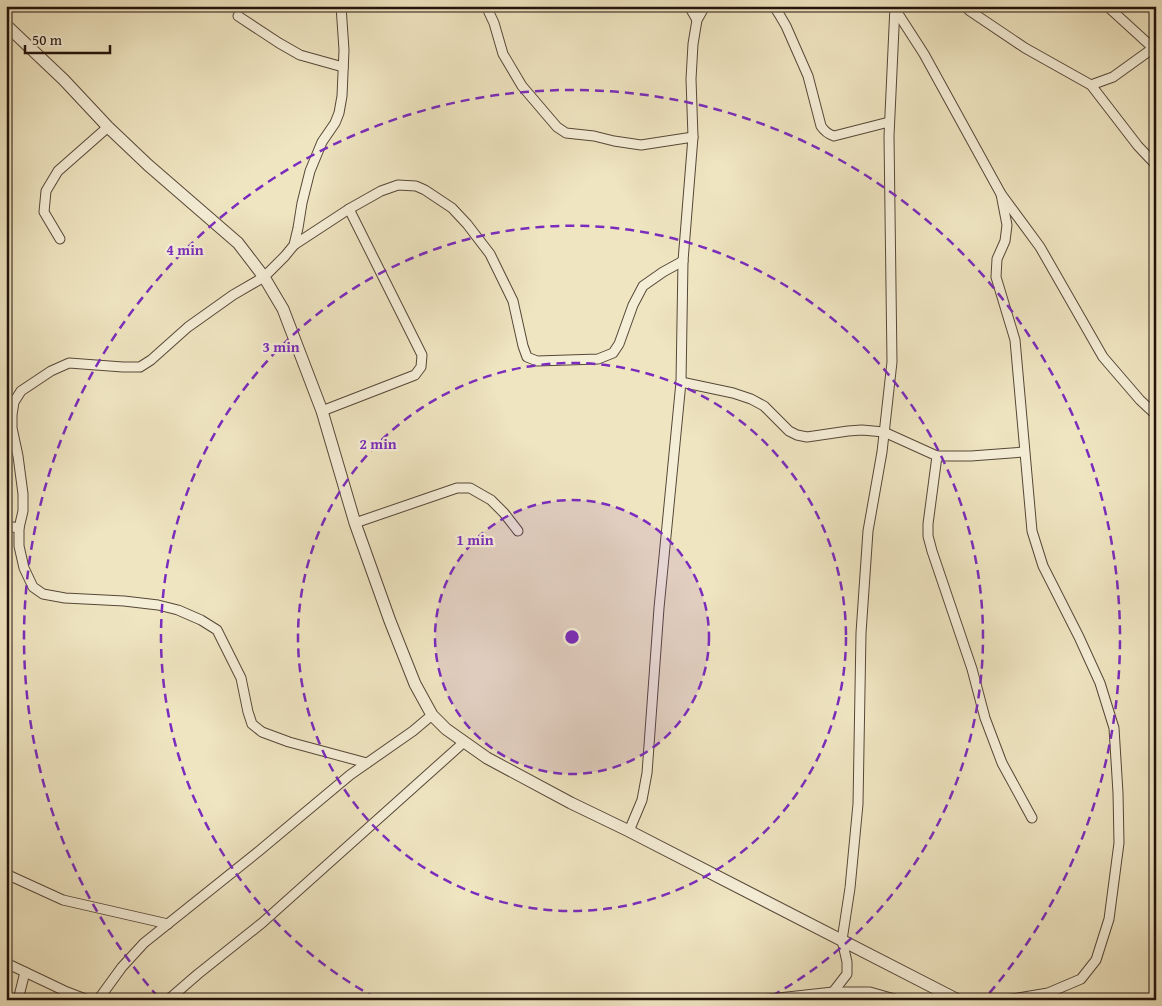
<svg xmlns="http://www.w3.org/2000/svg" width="1162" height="1006" font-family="'Gentium Book Plus',serif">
  <rect width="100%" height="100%" fill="#efe5c1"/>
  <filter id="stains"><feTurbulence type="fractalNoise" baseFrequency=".004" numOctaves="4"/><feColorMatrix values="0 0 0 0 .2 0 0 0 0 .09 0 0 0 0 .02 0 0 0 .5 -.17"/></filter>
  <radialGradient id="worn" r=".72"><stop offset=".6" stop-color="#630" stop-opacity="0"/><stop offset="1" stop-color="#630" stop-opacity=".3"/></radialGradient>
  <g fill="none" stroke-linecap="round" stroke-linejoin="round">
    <g stroke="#564738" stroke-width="11">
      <g id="minor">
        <polyline points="341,6 344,50 342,96 339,113 335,123 322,142 310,171 302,203 298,228 294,245 285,256 264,277 233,295 188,327 151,360 140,367 123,367 69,363 51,371 21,391 14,402 12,415 12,428 18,456 23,494 23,511 19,528 19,546 24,568 33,587 43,594 65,598 124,601 158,605 178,610 201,620 217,630 241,678 248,712 252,724 262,732 289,742 367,763"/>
        <polyline points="486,6 494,23 503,54 522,86 557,127 566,133 594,136 614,141 641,145 693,137"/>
        <polyline points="689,6 697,20"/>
        <path d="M774,6L779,14L786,26L808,76L821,126C825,132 828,134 834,136L889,122"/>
        <polyline points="965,6 970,11 1025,48 1091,85 1138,146 1156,165"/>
        <polyline points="1107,6 1153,48"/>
        <polyline points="895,9 924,54 1001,194 1040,247 1103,357 1140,400 1156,415"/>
        <polyline points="238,16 279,43 300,55 343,67"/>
        <polyline points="1091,85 1113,77 1156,46"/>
        <polyline points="1001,194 1007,225 1005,241 997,259 996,277 1015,340 1032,531 1043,566 1079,637 1100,683 1114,728 1118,793 1119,843 1109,919 1096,960 1081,979 1048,993 1006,1000"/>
        <polyline points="60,239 44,212 46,191 58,171 108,127"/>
        <polyline points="294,245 349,209 381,191 398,185 416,186 425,190 452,208 467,224 490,254 513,301 523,346 527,357 537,361 598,359 613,353 619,344 633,305 643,286 663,272 683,261"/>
        <polyline points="681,382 733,393 751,399 764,406 789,431 797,435 807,437 848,431 862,430 884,432 937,456 971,456 1024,452"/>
        <polyline points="322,411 415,375 421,367 422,355 349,209"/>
        <polyline points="937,456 928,524 928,536 932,551 972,669 985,718 1002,763 1032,818"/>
        <polyline points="355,523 457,488 470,488 491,500 504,513 518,531"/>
        <polyline points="6,526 19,528"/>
        <polyline points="629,831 642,800 647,773 659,608 681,382 683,261 693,137 691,79 693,44 697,20 705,6"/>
        <polyline points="6,874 63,900 168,924"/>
        <polyline points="6,963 67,992 88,1000"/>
        <polyline points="18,1000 25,972"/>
        <polyline points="98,1000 122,967 144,943 259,851 350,775 413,731 432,715"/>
        <polyline points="168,1000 198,974 262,923 463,743"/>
        <polyline points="761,1000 833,992 870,992 898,1000"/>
        <polyline points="831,1000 833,992 847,974 847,962 842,940 850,888 858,804 861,633 868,531 882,452 892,362 889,136 895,6"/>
      </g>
    </g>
    <g stroke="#564738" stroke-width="13">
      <polyline id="tertiary" points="6,25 64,80 108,127 148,165 238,243 264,277 283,309 322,411 355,523 390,621 415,684 432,715 446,729 487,758 571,803 629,831 958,1000"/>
    </g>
    <use href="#minor" stroke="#f5eed7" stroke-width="9"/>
    <use href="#tertiary" stroke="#f5eed7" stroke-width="11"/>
  </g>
  <circle cx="572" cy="637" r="137" fill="#7b2cbf" fill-opacity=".12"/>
  <g fill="none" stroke="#7b2cbf" stroke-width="2.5" stroke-dasharray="9 6">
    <circle cx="572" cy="637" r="137"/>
    <circle cx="572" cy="637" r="274"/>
    <path d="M376 998A411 411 0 1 1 768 998"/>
    <path d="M158 997A548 548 0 1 1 986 997"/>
  </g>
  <circle cx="572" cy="637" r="8" fill="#7b2cbf" stroke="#f5eed7" stroke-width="2.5"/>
  <g font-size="15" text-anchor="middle" font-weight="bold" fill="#7b2cbf" stroke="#f5eed7" stroke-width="4.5" stroke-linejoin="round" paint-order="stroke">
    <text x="185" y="255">4 min</text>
    <text x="281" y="352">3 min</text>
    <text x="378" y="449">2 min</text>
    <text x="475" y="545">1 min</text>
  </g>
  <rect width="1162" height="1006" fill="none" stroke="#efe5c1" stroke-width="25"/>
  <rect x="8" y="8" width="1147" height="991" fill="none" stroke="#23120b" stroke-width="2.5"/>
  <rect x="12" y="12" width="1137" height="981" fill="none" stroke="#23120b"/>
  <path d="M25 45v8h85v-8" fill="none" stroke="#23120b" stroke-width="2.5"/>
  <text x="32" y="45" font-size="15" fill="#23120b" stroke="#f5eed7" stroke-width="4" paint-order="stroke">50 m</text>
  <rect width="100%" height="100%" filter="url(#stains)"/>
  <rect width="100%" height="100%" fill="url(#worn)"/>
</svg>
